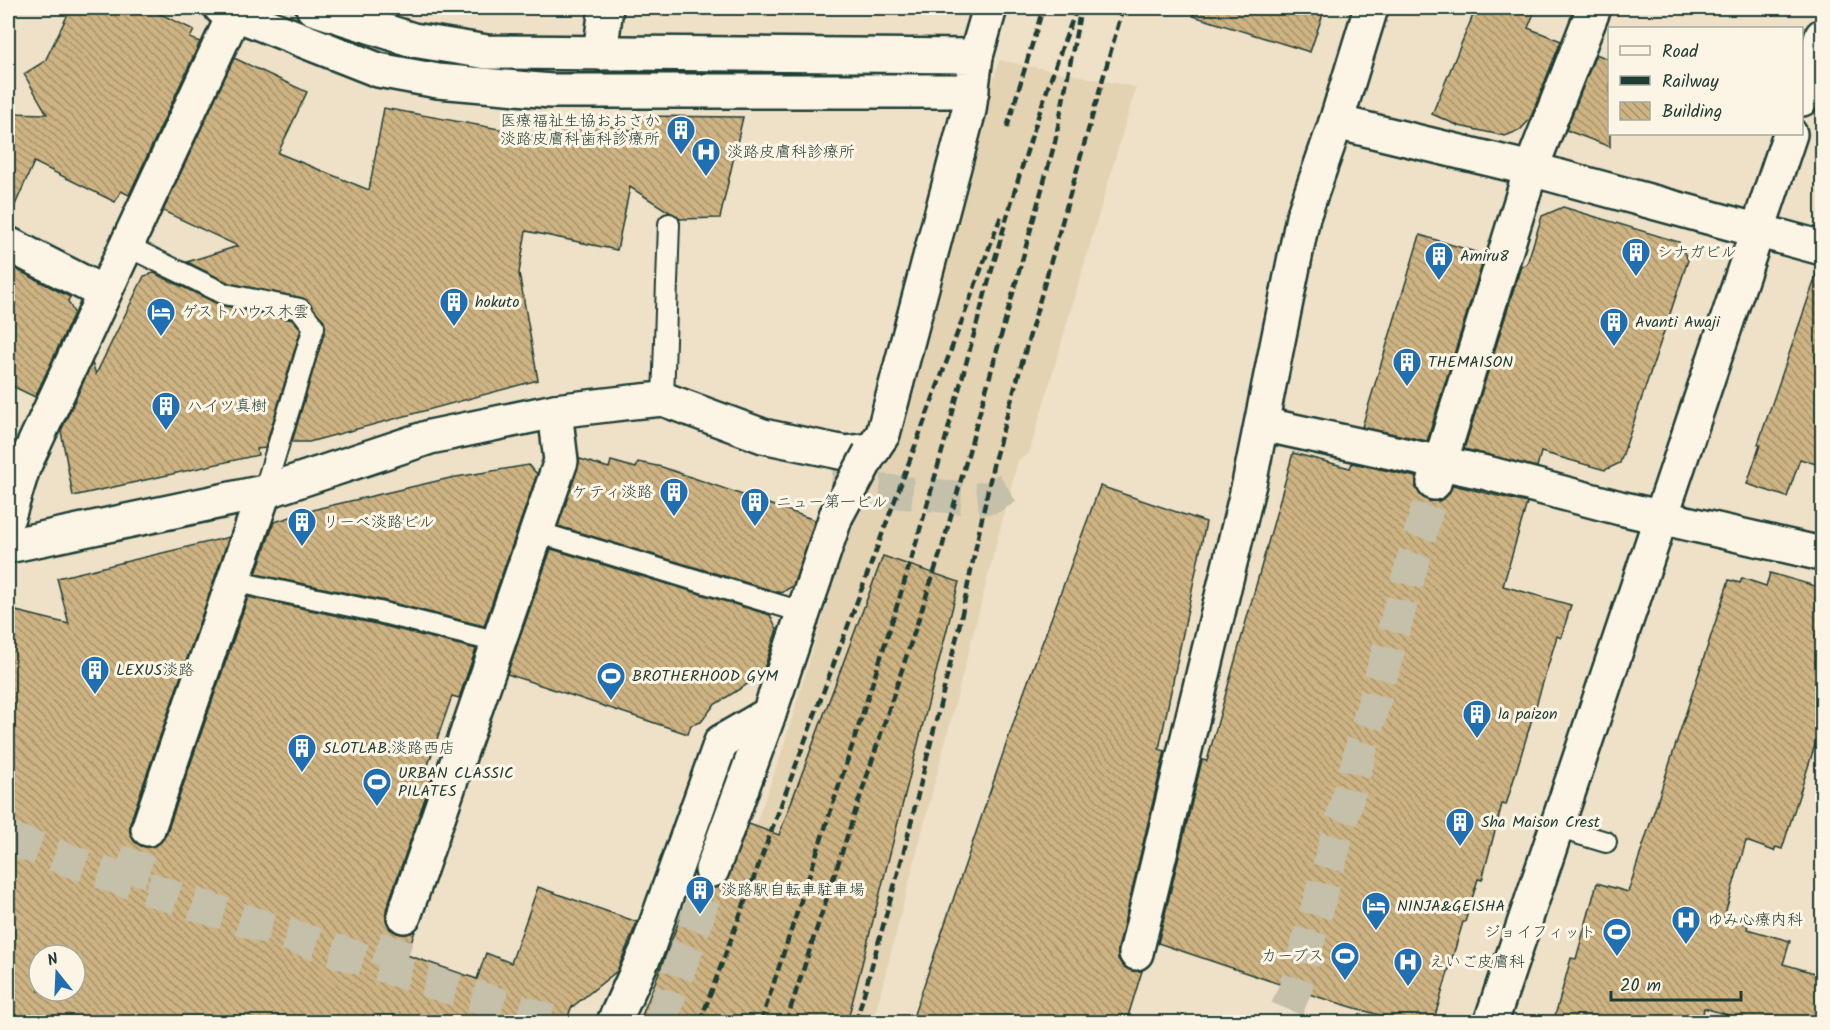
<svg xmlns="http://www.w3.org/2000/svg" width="1830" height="1030" font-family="Kalam,'Klee One',sans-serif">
  <defs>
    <pattern id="building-back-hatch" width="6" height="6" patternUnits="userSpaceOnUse" patternTransform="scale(1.5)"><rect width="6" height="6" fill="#ceb383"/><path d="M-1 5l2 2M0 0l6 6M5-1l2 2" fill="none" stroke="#a7936c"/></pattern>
  </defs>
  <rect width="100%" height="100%" fill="#eee1c8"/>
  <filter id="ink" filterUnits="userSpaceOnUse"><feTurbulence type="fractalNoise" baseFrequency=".0167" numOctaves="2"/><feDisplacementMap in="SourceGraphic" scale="12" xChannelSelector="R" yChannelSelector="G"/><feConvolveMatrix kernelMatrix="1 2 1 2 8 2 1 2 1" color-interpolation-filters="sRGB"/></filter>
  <g filter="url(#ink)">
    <polygon fill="#e4d3b3" points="999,60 1136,87 1029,454 1018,460 873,1022 684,1022 780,757 855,512 891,446"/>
    <g fill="url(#building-back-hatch)" stroke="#1f3d34" stroke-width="1.5" fill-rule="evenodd">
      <polygon points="71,8 148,8 194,30 190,38 200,42 129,195 121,191 115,202 34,162 8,221 8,113 47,114 24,74 45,61"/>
      <polygon points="1194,8 1325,8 1310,52 1193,16"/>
      <polygon points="1476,8 1536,8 1528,28 1561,41 1530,119 1520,130 1505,136 1459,126 1432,114"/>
      <polygon points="1596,54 1610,60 1610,147 1566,130"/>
      <polygon points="234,58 307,92 278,153 369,190 384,108 549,138 552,120 575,125 577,119 635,131 635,116 743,117 720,218 680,219 630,187 617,250 526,231 519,273 538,380 309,442 292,442 325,330 324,320 303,298 229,283 187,262 238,246 163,211"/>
      <polygon points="1563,207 1679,242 1688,260 1620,463 1605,470 1541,452 1537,467 1464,449 1521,266 1527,264 1542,216"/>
      <polygon points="1420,235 1485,255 1427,441 1362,427"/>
      <polygon points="8,265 70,297 68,301 74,313 35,397 8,384"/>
      <polygon points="154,273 220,305 293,320 301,329 265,448 257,449 258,455 73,496 61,431 92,363 96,374 144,276"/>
      <polygon points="1817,273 1822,274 1822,466 1800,459 1787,497 1747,484 1760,445 1758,444"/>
      <polygon points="1293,453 1350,468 1352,463 1416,477 1416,488 1421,496 1429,501 1439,501 1446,497 1453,485 1527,503 1503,586 1571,605 1561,638 1557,636 1506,805 1502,804 1482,880 1478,879 1465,922 1463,922 1435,1016 1422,1023 1406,1023 1318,997 1158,943 1202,760 1207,761"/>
      <polygon points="580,459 609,468 611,461 636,468 638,462 662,467 815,520 793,586 781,593 558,526"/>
      <polygon points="529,465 537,474 484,626 381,600 256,574 274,522 320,508 450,478"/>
      <polygon points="1100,486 1206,522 1159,749 1165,751 1118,949 1118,959 1124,967 1132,971 1142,971 1126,1023 911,1023 1023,695"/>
      <path d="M229,537L130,823V832L134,841L141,846L151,847L160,843L166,835L248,597L376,624L476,649L459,698L452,696L427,768L435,770L386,910V920L390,929L397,933L407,934L415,931L407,955L477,979L486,953L511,963L538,887L637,922L617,971L571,1008L566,1023H8V629L12,610L69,624L57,578ZM39,955H75V991H39Z"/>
      <polygon points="551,549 770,615 777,629 762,675 714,705 701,722 691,725 688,734 507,674"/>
      <polygon points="883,556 959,582 847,1023 639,1023 696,878 706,888 716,888 724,884 749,824 779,835"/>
      <polygon points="1770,573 1822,588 1822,723 1782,849 1776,847 1774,851 1746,841 1724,917 1748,924 1747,929 1790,941 1783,964 1822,975 1822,1023 1756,1023 1704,1008 1702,1023 1553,1023 1571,958 1576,959 1597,883 1628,892 1729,580 1740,583 1742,578 1766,586"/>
    </g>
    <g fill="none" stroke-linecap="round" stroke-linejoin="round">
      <g stroke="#c5c0aa" stroke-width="33" stroke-dasharray="33 16" stroke-linecap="butt">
        <polyline points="831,486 977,499 992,497 1017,482"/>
        <polyline points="8,838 128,882 553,1022"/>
        <polyline points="128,882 148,829"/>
        <polyline points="387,968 404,916"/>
        <polyline points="1287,1009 1295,989 1434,484"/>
        <polyline points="660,1022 695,925 712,870"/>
      </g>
      <g stroke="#1f3d34" stroke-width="24">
        <g id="lane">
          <polyline points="669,224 663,399 673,402"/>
          <polyline points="127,246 225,294 300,309 314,327 264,492"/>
          <polyline points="537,532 805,613"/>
          <polyline points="232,581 379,612 498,642"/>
          <polyline points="1556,827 1606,842"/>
        </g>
      </g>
      <g stroke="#1f3d34" stroke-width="38">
        <g id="street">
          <polyline points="221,8 378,70 438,81 551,91 972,91"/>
          <polyline points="313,8 413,40 487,52 976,56 969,110 883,434 870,453"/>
          <polyline points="600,53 606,8"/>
          <polyline points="1336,122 1531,169 1822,248"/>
          <polyline points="8,244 104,293"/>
          <polyline points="1262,424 1487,473 1620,508 1822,554"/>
          <polyline points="1434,483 1531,169 1594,8"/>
          <polyline points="8,517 23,468 237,8"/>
          <polyline points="8,546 264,492 430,437 555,411 632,402 663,399 763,436 845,453 873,450"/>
          <polyline points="148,829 264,492"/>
          <polyline points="712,870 769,714 836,516"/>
          <polyline points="404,916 561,461 555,411"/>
          <polyline points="1136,953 1249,484 1303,217 1336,122 1371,8"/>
          <polyline points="614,1022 647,950 721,742 769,714"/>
        </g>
      </g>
      <g stroke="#1f3d34" stroke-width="38">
        <g id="secondary">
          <polyline points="976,56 990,8"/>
          <polyline points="1802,99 1822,36"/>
          <polyline points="1491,1022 1790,134"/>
        </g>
      </g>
      <use href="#lane" stroke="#fcf5e5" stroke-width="20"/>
      <use href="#street" stroke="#fcf5e5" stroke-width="33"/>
      <use href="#secondary" stroke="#fcf5e5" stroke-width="33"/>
      <g stroke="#1f3d34" stroke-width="4.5" stroke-dasharray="9 4.5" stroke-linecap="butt">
        <polyline points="1007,128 1043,8"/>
        <polyline points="700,1022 1001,216"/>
        <path d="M761,1022C811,868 864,715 911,560C966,376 1007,187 1077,8"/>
        <polyline points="786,1022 942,548 1055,142 1079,18"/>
        <polyline points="856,1022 903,855 958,632 994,461 1123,8"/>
      </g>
      <g stroke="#1f3d34" stroke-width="38" stroke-linecap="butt">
        <polyline id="street-bridge" points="836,516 870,453"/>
      </g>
      <use href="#street-bridge" stroke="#fcf5e5" stroke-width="33"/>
    </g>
  </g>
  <defs>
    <g id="building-pin" transform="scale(1.5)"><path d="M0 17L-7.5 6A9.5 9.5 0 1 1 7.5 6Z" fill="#1f6fb2" stroke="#fcf5e5"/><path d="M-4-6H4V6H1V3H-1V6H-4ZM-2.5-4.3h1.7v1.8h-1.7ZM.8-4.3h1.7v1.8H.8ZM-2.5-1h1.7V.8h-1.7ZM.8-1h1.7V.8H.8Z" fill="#fff"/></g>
    <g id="hospital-pin" transform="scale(1.5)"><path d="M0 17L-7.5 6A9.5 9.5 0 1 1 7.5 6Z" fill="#1f6fb2" stroke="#fcf5e5"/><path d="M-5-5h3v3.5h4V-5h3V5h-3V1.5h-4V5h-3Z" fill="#fff"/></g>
    <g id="hotel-pin" transform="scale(1.5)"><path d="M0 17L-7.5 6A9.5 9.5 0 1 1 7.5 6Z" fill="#1f6fb2" stroke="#fcf5e5"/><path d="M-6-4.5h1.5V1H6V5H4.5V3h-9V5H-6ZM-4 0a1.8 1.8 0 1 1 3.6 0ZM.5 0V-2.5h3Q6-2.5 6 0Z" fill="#fff"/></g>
    <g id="stadium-pin" transform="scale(1.5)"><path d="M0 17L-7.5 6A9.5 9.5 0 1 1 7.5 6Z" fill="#1f6fb2" stroke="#fcf5e5"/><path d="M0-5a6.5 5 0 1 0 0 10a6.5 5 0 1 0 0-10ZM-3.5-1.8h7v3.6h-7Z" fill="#fff"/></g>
  </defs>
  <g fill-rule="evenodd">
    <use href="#building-pin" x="681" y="130"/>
    <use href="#hospital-pin" x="706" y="152"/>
    <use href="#building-pin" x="1636" y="252"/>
    <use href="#building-pin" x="1439" y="256"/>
    <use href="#building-pin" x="454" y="302"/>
    <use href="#hotel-pin" x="161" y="312"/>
    <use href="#building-pin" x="1614" y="322"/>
    <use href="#building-pin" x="1407" y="362"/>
    <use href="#building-pin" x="166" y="406"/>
    <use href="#building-pin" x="674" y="492"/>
    <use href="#building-pin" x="755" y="502"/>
    <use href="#building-pin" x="302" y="522"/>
    <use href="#building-pin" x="95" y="670"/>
    <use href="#stadium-pin" x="611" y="676"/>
    <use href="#building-pin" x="1477" y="714"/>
    <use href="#building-pin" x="302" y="748"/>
    <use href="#stadium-pin" x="377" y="782"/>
    <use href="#building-pin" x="1460" y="822"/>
    <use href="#building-pin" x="700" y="890"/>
    <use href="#hotel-pin" x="1376" y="906"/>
    <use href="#hospital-pin" x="1686" y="920"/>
    <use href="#stadium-pin" x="1617" y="932"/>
    <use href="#stadium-pin" x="1345" y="956"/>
    <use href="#hospital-pin" x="1408" y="962"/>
  </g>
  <g text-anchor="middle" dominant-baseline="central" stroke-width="6" stroke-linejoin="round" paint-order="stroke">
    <g font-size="16" fill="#1f3d34" stroke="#fcf5e5" text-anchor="start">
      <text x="660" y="121" text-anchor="end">医療福祉生協おおさか<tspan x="660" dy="18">淡路皮膚科歯科診療所</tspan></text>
      <text x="727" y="152">淡路皮膚科診療所</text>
      <text x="1657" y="252">シナガビル</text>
      <text x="1460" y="256">Amiru8</text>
      <text x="475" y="302">hokuto</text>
      <text x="182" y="312">ゲストハウス木雲</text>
      <text x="1635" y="322">Avanti Awaji</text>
      <text x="1428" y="362">THEMAISON</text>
      <text x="187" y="406">ハイツ真樹</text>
      <text x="653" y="492" text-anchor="end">ケティ淡路</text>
      <text x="776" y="502">ニュー第一ビル</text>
      <text x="323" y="522">リーベ淡路ビル</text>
      <text x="116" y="670">LEXUS淡路</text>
      <text x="632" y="676">BROTHERHOOD GYM</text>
      <text x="1498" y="714">la paizon</text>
      <text x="323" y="748">SLOTLAB.淡路西店</text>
      <text x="398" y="773">URBAN CLASSIC<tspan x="398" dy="18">PILATES</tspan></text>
      <text x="1481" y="822">Sha Maison Crest</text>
      <text x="721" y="890">淡路駅自転車駐車場</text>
      <text x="1397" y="906">NINJA&amp;GEISHA</text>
      <text x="1707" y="920">ゆみ心療内科</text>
      <text x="1596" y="932" text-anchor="end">ジョイフィット</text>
      <text x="1324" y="956" text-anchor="end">カーブス</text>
      <text x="1429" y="962">えいご皮膚科</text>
    </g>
  </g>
  <rect width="1830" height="1030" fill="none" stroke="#fcf5e5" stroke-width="30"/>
  <rect x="15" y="15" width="1800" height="1000" fill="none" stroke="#1f3d34" stroke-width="2" filter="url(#ink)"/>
  <rect x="1608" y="27" width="195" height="108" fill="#fcf5e5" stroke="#a4ab9e" stroke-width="1.5"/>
  <rect x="1620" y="46" width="30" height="9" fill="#fcf5e5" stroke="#a4ab9e" stroke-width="1.5"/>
  <text x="1662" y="57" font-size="18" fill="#1f3d34">Road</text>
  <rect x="1620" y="76" width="30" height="9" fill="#1f3d34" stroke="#a4ab9e" stroke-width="1.5"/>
  <text x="1662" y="87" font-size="18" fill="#1f3d34">Railway</text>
  <rect x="1620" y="102" width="30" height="18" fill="url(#building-back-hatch)" stroke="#a4ab9e" stroke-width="1.5"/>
  <text x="1662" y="117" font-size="18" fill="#1f3d34">Building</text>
  <g transform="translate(57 973) rotate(342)"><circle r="28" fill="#fcf5e5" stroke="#a4ab9e" stroke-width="1.5"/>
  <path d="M0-4.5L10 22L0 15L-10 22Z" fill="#1f6fb2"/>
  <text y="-9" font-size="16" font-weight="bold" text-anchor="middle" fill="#1f3d34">N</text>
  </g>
  <path d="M1611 991v9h130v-9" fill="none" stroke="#1f3d34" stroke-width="3"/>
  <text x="1620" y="991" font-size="18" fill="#1f3d34" stroke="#fcf5e5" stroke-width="4.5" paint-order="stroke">20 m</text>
</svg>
